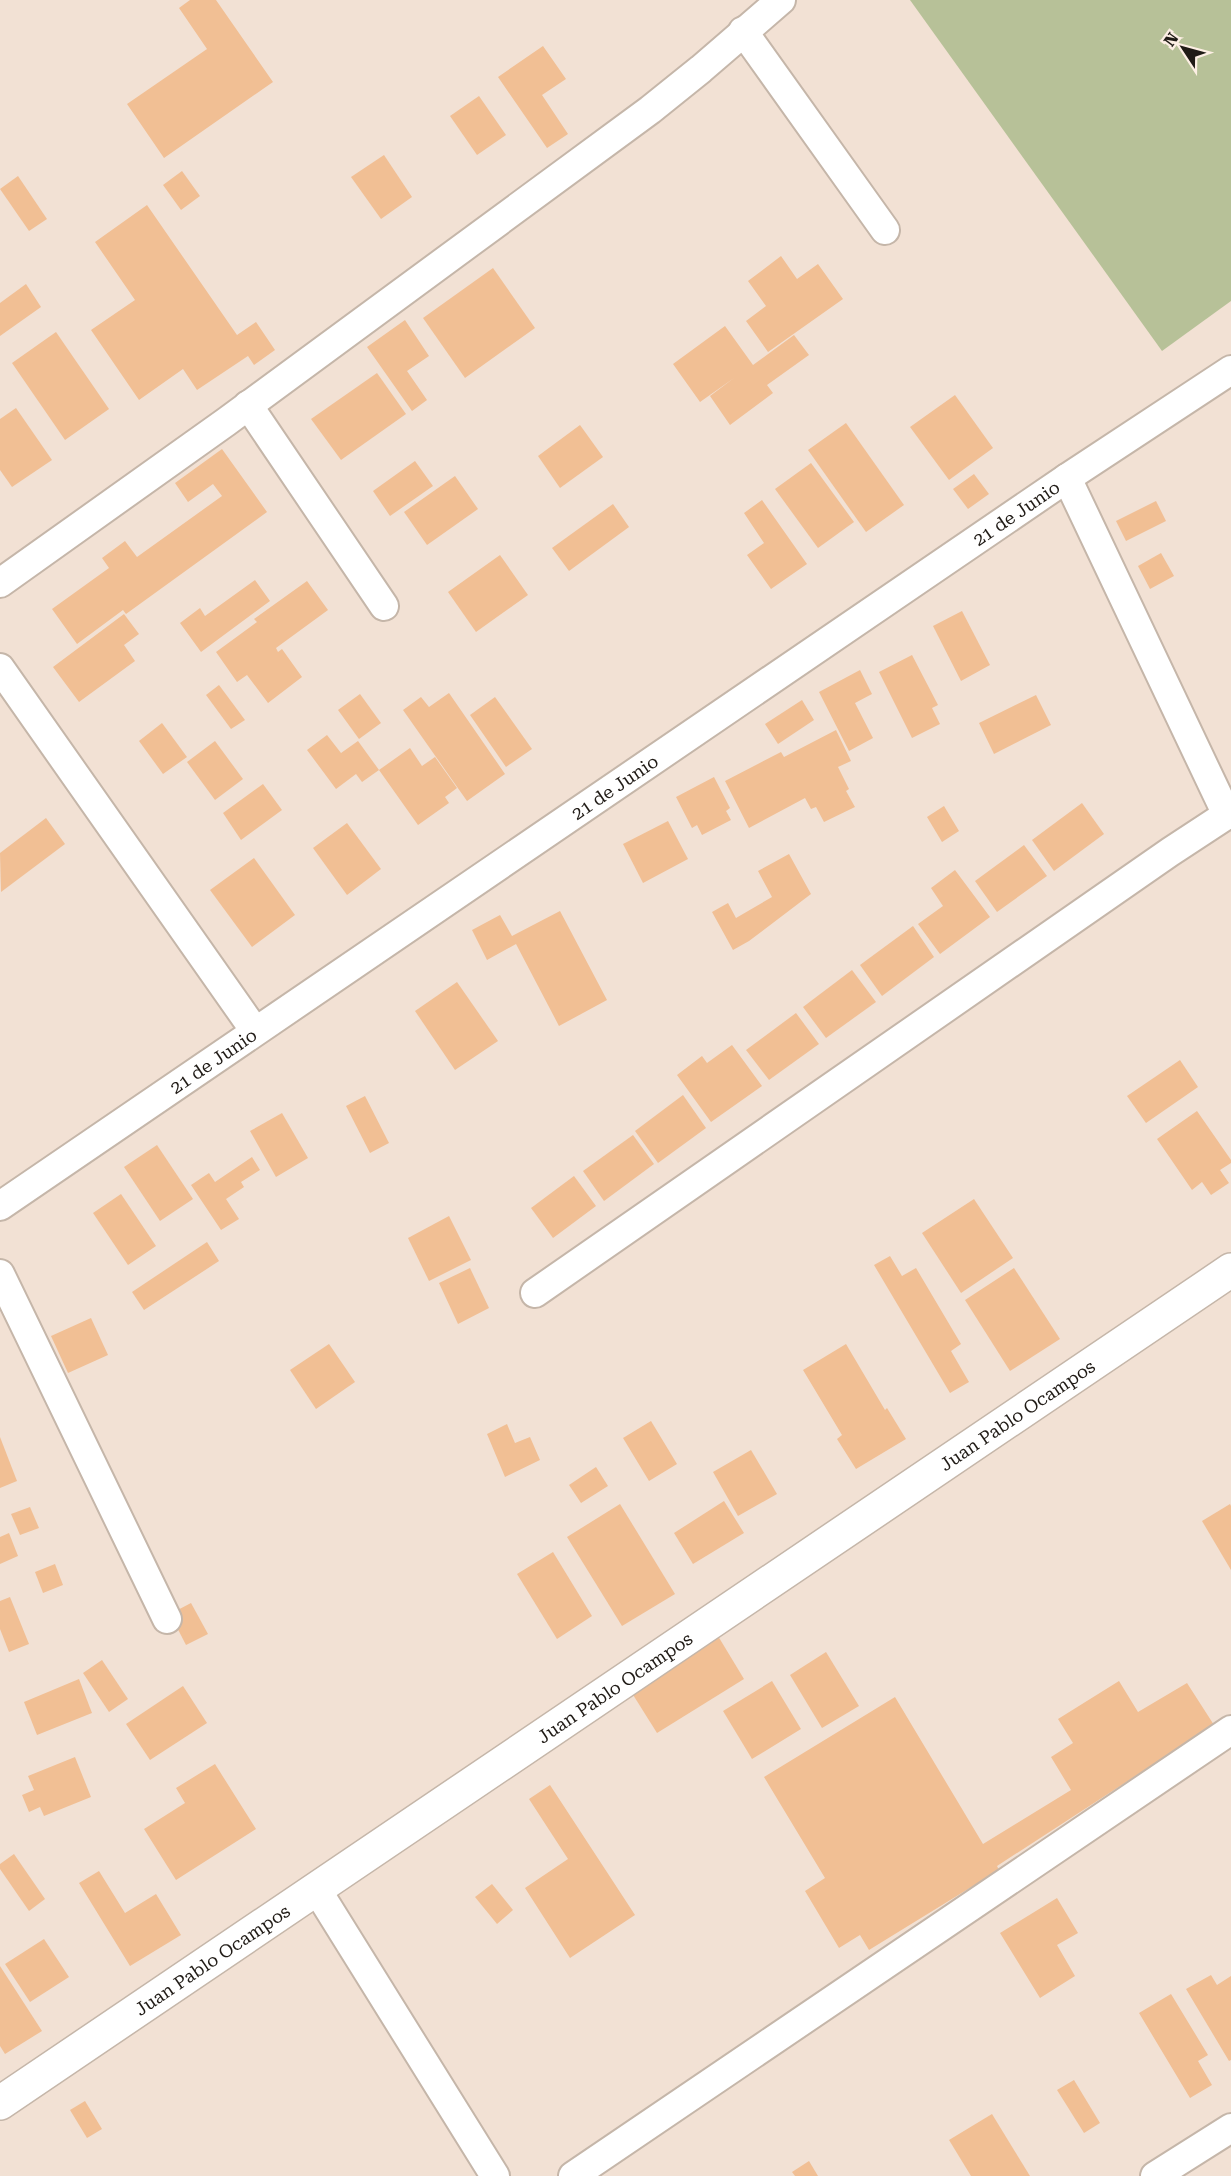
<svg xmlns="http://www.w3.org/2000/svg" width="1231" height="2176" font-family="'Roboto Serif',serif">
  <rect width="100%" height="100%" fill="#f2e1d4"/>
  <polygon fill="#b7c198" points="910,0 1231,0 1231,301 1162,351"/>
  <g fill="#f1bf94">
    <polygon points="190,0 216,0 273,82 164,158 127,104 207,49 179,8"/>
    <polygon points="543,46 566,79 542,95 568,134 547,148 498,77"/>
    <polygon points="479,96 506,135 477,155 450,116"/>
    <polygon points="384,155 412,197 381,219 351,177"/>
    <polygon points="182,171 200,196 181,210 163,185"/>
    <polygon points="18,176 47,219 29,231 0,189"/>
    <polygon points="147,205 237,335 256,322 275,350 254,365 248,356 197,390 183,369 139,400 91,330 135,300 95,242"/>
    <polygon points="781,256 797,279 818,264 843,299 768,352 746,321 766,306 748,281"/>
    <polygon points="493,268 535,328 465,378 423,318"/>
    <polygon points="26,284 41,307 0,336 0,303"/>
    <polygon points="405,320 429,356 407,371 427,400 412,411 367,347"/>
    <polygon points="725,326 753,365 794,335 809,355 767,385 773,393 730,425 710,396 734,378 700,402 673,364"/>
    <polygon points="56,332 109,409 65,440 12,363"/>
    <polygon points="377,373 406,414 341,460 311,419"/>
    <polygon points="955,395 993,448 949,480 910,427"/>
    <polygon points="16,408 52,460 12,487 0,470 0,419"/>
    <polygon points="846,423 904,505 866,532 808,450"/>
    <polygon points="580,425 603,457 560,488 538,456"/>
    <polygon points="222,449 267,512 126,614 123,610 77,644 52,609 109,568 102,558 125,541 137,557 222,496 213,484 188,502 175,483"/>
    <polygon points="415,461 433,486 390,516 373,491"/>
    <polygon points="811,463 854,522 818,548 775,489"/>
    <polygon points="974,474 989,494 968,509 953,489"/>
    <polygon points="455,476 478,509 427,545 404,512"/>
    <polygon points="762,500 807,564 771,589 747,555 764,543 744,513"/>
    <polygon points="1156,501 1166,521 1126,541 1116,521"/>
    <polygon points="613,504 629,527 569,571 552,548"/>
    <polygon points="1161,553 1174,576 1150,589 1138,566"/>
    <polygon points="500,555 528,595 476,632 448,592"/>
    <polygon points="255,580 270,601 201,652 180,623 200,608 205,616"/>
    <polygon points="307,581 328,610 276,648 278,652 282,649 302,677 268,703 247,675 237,682 216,652 257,622 254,619"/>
    <polygon points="962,611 990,665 961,681 933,626"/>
    <polygon points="124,614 139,634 124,645 135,661 79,702 53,667"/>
    <polygon points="912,655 938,705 932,708 940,724 912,738 879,672"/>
    <polygon points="860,670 872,694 855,703 873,738 849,751 819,692"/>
    <polygon points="219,685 245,720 231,729 206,695"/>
    <polygon points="449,693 505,774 467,801 403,710 421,697 429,707"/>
    <polygon points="360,694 381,723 359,739 338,710"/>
    <polygon points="1036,695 1051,725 994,754 979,723"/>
    <polygon points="495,697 532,749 506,767 470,715"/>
    <polygon points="802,700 814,720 778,744 765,724"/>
    <polygon points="162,723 187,757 163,774 139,741"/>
    <polygon points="836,730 851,761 838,767 849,789 846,791 855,807 824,822 816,807 811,809 805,798 749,828 725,781 781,752 784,757"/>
    <polygon points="327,735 341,753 358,741 379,770 362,782 356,774 336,789 307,750"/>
    <polygon points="215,741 243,779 215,800 187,762"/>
    <polygon points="410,748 422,766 435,757 457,788 445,797 449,803 418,825 379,770"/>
    <polygon points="714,777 730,808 726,811 731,820 702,835 697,825 692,828 676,797"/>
    <polygon points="263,784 282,810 241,840 223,813"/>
    <polygon points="1082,803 1104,834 1054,871 1032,840"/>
    <polygon points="944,806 959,831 942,842 927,817"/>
    <polygon points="46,818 65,844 1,892 0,853"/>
    <polygon points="668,821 688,859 643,883 623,844"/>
    <polygon points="347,823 381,869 347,895 313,848"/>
    <polygon points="1024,845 1047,876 997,912 975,881"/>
    <polygon points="789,854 811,894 749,941 733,950 712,912 728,903 736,918 772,897 758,871"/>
    <polygon points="254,858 295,915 252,947 210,890"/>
    <polygon points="955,870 990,917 940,954 918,924 943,906 931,888"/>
    <polygon points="560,911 607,1000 559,1026 516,944 487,960 472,930 500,915 512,936"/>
    <polygon points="913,926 934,957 882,996 860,965"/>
    <polygon points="852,970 876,1002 826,1038 803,1007"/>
    <polygon points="457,982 498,1041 455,1070 415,1011"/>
    <polygon points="796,1013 819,1044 769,1080 746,1050"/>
    <polygon points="732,1045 762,1086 711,1122 677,1075 702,1056 707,1063"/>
    <polygon points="1180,1060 1198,1087 1146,1123 1127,1096"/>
    <polygon points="683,1095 706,1128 658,1163 635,1131"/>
    <polygon points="365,1096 389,1143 370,1153 346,1106"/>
    <polygon points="1197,1111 1231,1160 1231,1163 1220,1170 1229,1183 1211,1195 1202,1182 1192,1190 1157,1139"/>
    <polygon points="282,1113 308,1158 276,1177 250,1131"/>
    <polygon points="633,1135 654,1164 604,1201 583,1171"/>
    <polygon points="157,1145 193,1199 160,1221 124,1167"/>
    <polygon points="252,1157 260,1170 241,1182 244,1187 226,1199 239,1219 221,1230 191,1185 209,1173 215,1182"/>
    <polygon points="574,1176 596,1206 553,1238 531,1208"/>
    <polygon points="121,1194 156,1246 128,1265 93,1213"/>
    <polygon points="974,1199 1013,1258 961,1293 922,1233"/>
    <polygon points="449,1216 471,1260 429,1281 408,1238"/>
    <polygon points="207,1242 219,1261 144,1310 132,1292"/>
    <polygon points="890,1256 902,1276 916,1268 961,1344 951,1351 969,1382 950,1393 874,1265"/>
    <polygon points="470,1268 489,1308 458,1324 439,1283"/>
    <polygon points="1014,1268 1060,1339 1010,1371 965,1300"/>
    <polygon points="91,1318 108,1355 68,1373 51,1336"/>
    <polygon points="329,1344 355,1382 316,1409 290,1370"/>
    <polygon points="846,1344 885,1410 887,1408 906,1439 856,1469 837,1439 842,1435 803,1370"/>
    <polygon points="651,1421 677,1464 649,1481 623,1438"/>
    <polygon points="507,1424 515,1443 530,1437 540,1460 505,1477 487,1434"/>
    <polygon points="0,1437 17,1481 0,1488"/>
    <polygon points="751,1450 777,1494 738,1516 713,1472"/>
    <polygon points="596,1467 608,1486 581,1503 569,1485"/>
    <polygon points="724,1501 744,1533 693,1564 674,1533"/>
    <polygon points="620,1504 675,1594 622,1626 567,1537"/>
    <polygon points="1230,1504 1231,1506 1231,1570 1202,1521"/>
    <polygon points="30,1507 39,1528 20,1535 11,1514"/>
    <polygon points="9,1533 18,1556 0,1564 0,1537"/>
    <polygon points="553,1552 592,1616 557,1639 517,1574"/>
    <polygon points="55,1564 63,1585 43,1593 35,1572"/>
    <polygon points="10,1597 29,1644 9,1652 0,1629 0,1601"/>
    <polygon points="191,1603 208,1634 186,1645 170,1614"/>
    <polygon points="718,1636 744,1679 657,1733 630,1690"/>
    <polygon points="826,1652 859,1706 822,1728 790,1675"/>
    <polygon points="102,1660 128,1699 109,1712 83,1673"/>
    <polygon points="79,1679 92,1713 37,1735 24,1702"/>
    <polygon points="772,1681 801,1729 752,1759 723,1711"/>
    <polygon points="1119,1681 1138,1712 1187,1683 1214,1725 997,1866 999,1870 869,1950 860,1935 839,1948 805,1891 825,1878 764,1777 895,1697 983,1844 1071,1790 1051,1757 1073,1743 1058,1719"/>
    <polygon points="183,1686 207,1723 150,1760 126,1724"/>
    <polygon points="75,1757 91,1797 44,1816 40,1807 29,1812 22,1795 34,1790 28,1776"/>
    <polygon points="215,1764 256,1829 176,1880 144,1829 185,1803 176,1788"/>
    <polygon points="550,1785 635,1915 570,1958 525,1888 568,1859 529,1799"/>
    <polygon points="14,1854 45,1899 29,1911 0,1869 0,1864"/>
    <polygon points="99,1871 125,1913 156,1894 181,1935 130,1966 79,1883"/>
    <polygon points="492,1884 513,1910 497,1924 475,1897"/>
    <polygon points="1057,1898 1078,1933 1057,1945 1075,1976 1040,1998 1000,1933"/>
    <polygon points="44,1939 69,1977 30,2002 5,1964"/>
    <polygon points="0,1966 42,2031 5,2054 0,2046"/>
    <polygon points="1211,1975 1217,1985 1231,1976 1231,2060 1229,2061 1186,1989"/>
    <polygon points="1171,1994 1208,2055 1198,2061 1212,2085 1190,2098 1139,2013"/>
    <polygon points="1074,2080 1100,2123 1084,2133 1057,2090"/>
    <polygon points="85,2101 102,2129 87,2138 70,2110"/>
    <polygon points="992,2114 1030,2176 971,2176 949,2140"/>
    <polygon points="809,2161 818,2176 795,2176 792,2172"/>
  </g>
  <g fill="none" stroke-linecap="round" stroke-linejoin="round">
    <g stroke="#c5b6a9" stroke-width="32">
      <g id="minor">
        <polyline points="743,31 885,230"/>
        <polyline points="248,405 384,606"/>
        <polyline points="1067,478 1227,815"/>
        <polyline points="0,583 226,422 650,110 701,69 781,0"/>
        <polyline points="0,668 255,1031"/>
        <path id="s1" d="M0,1206L1067,478L1231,370"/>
        <polyline points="0,1274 167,1619"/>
        <polyline points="535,1293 1170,852 1231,812"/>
        <polyline points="317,1890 495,2176"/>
        <polyline points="573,2176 1231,1730"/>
        <polyline points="1155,2176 1231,2128"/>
      </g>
    </g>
    <g stroke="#c5b6a9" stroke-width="36">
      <g id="tertiary">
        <path id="s2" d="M0,2103L1231,1270"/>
      </g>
    </g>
    <use href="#minor" stroke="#fff" stroke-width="28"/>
    <use href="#tertiary" stroke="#fff" stroke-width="33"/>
  </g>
  <g text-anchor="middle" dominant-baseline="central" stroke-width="4.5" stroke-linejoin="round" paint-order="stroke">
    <g font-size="18" fill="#201b16" stroke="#fdefe4">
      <text stroke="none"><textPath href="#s1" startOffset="1230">21 de Junio</textPath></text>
      <text stroke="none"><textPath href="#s1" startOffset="744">21 de Junio</textPath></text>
      <text stroke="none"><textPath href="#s1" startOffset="258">21 de Junio</textPath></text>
      <text stroke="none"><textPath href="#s2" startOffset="1228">Juan Pablo Ocampos</textPath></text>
      <text stroke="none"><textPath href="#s2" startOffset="742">Juan Pablo Ocampos</textPath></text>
      <text stroke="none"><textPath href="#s2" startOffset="256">Juan Pablo Ocampos</textPath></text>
    </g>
  </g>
  <g transform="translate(1183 48) rotate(306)" stroke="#fdefe4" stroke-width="4.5" paint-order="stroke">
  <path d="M0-4.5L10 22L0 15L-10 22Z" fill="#201b16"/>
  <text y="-9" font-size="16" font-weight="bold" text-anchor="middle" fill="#201b16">N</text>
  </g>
</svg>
